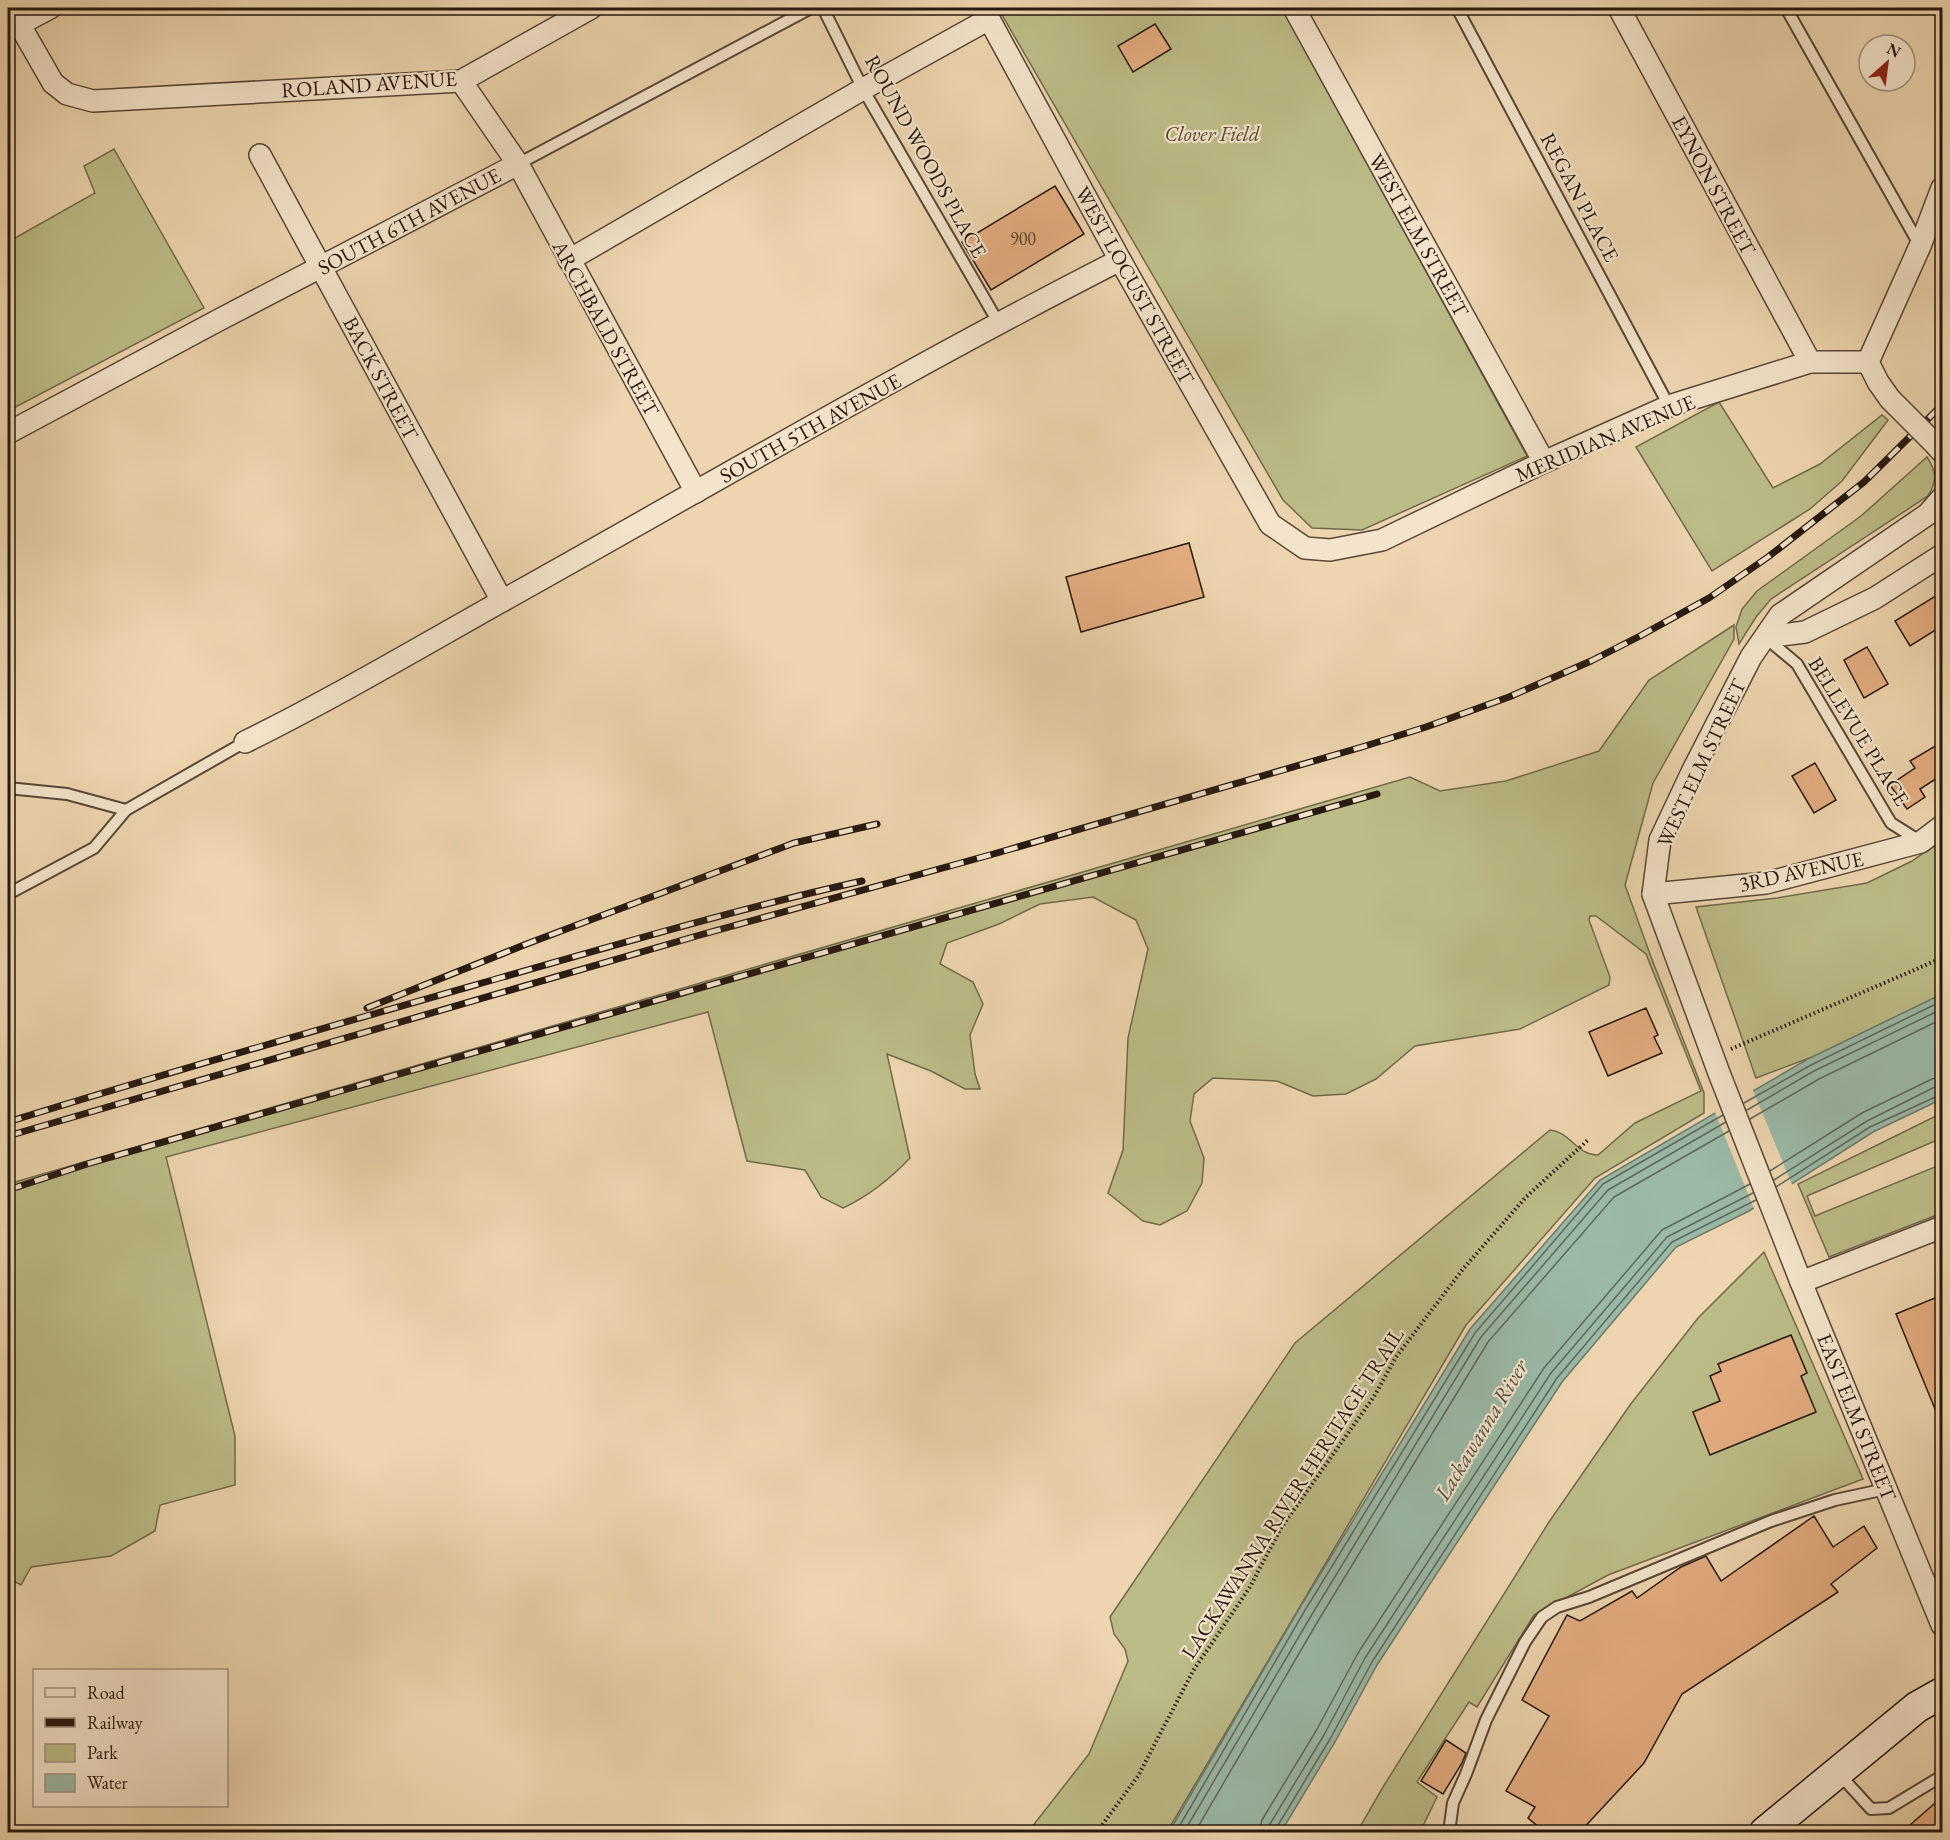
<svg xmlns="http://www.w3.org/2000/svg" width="1950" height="1840" font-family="'EB Garamond',serif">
  <rect width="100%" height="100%" fill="#eed5af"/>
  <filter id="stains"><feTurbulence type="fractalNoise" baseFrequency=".00333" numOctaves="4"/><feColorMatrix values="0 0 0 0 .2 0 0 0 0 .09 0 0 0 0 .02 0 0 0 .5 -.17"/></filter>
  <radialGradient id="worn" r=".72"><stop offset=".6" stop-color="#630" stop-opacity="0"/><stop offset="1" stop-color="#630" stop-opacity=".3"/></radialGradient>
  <g fill="#bcbc88" stroke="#726a4c" stroke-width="1.5">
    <polygon points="998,8 1282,8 1527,456 1362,530 1312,528 1283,500"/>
    <polygon points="114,149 204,308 8,411 8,242 95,193 84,166"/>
    <polygon points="1719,402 1773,488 1820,464 1882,415 1888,420 1842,481 1810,509 1712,571 1636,447"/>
    <path d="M1927,457C1937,472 1937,481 1928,496L1771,599L1756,617L1739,644L1736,627L1742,609L1757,591L1861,516Z"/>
    <path d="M1734,625V639L1653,783L1625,885L1651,957L1704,1093V1113L1595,1178L1466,1325L1167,1832H1028L1089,1754L1128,1661L1125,1649L1114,1634L1110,1617L1295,1343L1550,1130C1569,1131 1578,1156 1598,1155L1635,1123L1701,1091L1646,954L1596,916H1590L1589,920L1610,977L1609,985L1520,1029L1415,1046L1376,1079L1346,1094L1313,1096L1277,1081L1213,1078L1194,1094L1190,1121L1204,1158L1202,1183L1187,1211L1160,1225L1143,1221L1108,1193L1123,1150L1128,1038L1148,949L1136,920L1093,897L1040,904L999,924L947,943L940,964L973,982L983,1004L970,1035L975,1074L980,1089H965L931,1071L887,1054L910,1158C890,1179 869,1196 843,1208L821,1197L805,1170L747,1161L708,1012L166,1157L235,1436V1485L160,1505L155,1531L111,1556L31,1567L21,1585L8,1578V1184L1410,777L1440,791L1506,781L1599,751L1649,680Z"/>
    <polygon points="1942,840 1942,1006 1916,1018 1756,1078 1696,907 1777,898 1867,883 1912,861"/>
    <polygon points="1942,1113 1942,1138 1807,1196 1815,1216 1942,1164 1942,1213 1829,1257 1798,1184"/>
    <polygon points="1764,1252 1863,1479 1608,1575 1534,1615 1477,1707 1469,1702 1417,1782 1437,1797 1420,1832 1357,1832 1383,1787 1549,1522 1630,1405 1698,1318"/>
  </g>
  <polygon fill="#9ab9a7" stroke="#6c796b" stroke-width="1.5" points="1942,994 1942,1099 1873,1132 1749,1211 1676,1247 1562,1382 1377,1665 1335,1742 1281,1832 1169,1832 1299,1609 1470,1329 1600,1180 1808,1059"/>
  <polygon fill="#eed5af" points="1752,1088 1793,1187 1755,1211 1714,1110"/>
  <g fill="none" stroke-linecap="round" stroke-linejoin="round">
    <g stroke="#60685c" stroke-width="1.5">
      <polyline points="1744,1103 1811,1065 1942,1001"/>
      <polyline points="1747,1110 1814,1071 1942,1009"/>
      <polyline points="1750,1119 1819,1079 1942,1019"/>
      <polyline points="1770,1171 1862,1113 1932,1079 1942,1077"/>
      <polyline points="1774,1180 1867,1121 1935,1087 1942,1086"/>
      <polyline points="1776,1187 1870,1127 1942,1094"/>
      <polyline points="1176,1832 1304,1612 1475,1333 1603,1184 1723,1115"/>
      <polyline points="1184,1832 1311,1616 1481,1337 1608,1190 1726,1122"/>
      <polyline points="1195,1832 1318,1621 1488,1342 1614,1197 1729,1131"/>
      <polyline points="1259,1832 1262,1820 1316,1731 1358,1653 1544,1368 1662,1230 1750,1184"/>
      <polyline points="1268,1832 1270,1824 1324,1735 1365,1658 1551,1373 1667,1237 1753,1193"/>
      <polyline points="1276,1832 1277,1827 1330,1739 1372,1662 1557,1378 1672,1242 1756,1200"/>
    </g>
  </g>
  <g fill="#e4ad82" stroke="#271810" stroke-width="1.5">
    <polygon points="1155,24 1171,49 1133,72 1118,46"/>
    <polygon points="1055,186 1084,234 991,290 962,242"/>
    <polygon points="1189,543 1204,597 1081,632 1066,577"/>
    <polygon points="1942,592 1942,626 1910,646 1895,621"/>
    <polygon points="1867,647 1888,684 1864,698 1844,660"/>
    <polygon points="1942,742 1942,775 1920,789 1925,797 1907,809 1890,785 1915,768 1910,761"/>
    <polygon points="1815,763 1836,800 1814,813 1792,776"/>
    <polygon points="1646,1008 1658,1035 1654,1037 1662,1053 1608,1076 1589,1032"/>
    <polygon points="1942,1295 1942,1426 1896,1314"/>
    <polygon points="1791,1335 1807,1373 1801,1376 1816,1412 1710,1455 1693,1412 1720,1401 1710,1376 1721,1371 1718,1364"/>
    <polygon points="1814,1516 1833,1547 1864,1526 1877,1548 1831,1584 1838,1592 1682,1694 1644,1763 1579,1833 1546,1833 1528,1818 1535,1807 1506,1791 1549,1716 1522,1700 1567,1615 1580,1621 1632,1591 1637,1598 1681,1567 1706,1556 1721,1581"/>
    <polygon points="1446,1740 1466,1753 1462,1763 1443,1794 1421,1781"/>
    <polygon points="1942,1797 1942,1833 1901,1833"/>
  </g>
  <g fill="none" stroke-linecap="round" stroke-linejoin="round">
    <g stroke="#594738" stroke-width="14">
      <g id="lane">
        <polyline points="823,8 863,89 998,322"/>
        <polyline points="1457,8 1669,406"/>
        <polyline points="1786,8 1920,246"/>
        <polyline points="518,164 811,8"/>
        <polyline points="1766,638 1797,664 1891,823 1921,842"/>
        <polyline points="8,788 67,794 126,810"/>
        <polyline points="8,894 94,848 126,810 245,742"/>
        <polyline points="1840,1775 1871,1809 1889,1808 1942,1776"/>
        <polyline points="1449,1832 1453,1803 1466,1774 1486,1720 1525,1642 1542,1617 1557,1607 1589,1597 1771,1521 1835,1500 1886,1489"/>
      </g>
    </g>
    <g stroke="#594738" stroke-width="24">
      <g id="street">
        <polyline points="10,8 53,83 67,94 93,101 461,81 591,8"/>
        <polyline points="983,8 1120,260 1270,524 1305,548 1330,550 1382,540 1544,462 1669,406 1810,362 1868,362"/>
        <polyline points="1294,8 1544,462"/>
        <polyline points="1619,8 1810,362"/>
        <polyline points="20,24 50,8"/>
        <polyline points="461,81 518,164 696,492"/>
        <polyline points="260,155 502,601"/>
        <polyline points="569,260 863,89 989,19"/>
        <polyline points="1868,362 1920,246 1942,188"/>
        <polyline points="1868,362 1878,382 1890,399"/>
        <polyline points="8,433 217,321 518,164"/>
        <polyline points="1932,441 1942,452"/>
        <polyline points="1942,498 1928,514 1780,615 1751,657 1692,772 1660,840 1653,894 1719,1073 1801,1282 1942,1625"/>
        <polyline points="1766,637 1805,632 1875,598 1942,555"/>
        <path d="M245,742C338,696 427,643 518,592C718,480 916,364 1120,260"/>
        <polyline points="1653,894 1766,883 1921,842 1942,826"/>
        <polyline points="1801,1282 1942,1227"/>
      </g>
    </g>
    <g stroke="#271810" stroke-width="33">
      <polyline id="secondary" points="1765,1832 1917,1707 1942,1693"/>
    </g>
    <g stroke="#271810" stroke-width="4" stroke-dasharray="1.5 3" stroke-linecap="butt">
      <polyline points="1731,1049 1942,958"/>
      <polyline points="1097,1832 1138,1776 1193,1671 1250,1587 1281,1528 1375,1395 1396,1357 1463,1269 1526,1197 1589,1139"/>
    </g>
    <use href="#lane" stroke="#f4e4cb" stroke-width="10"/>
    <use href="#street" stroke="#f4e4cb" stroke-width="21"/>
    <use href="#secondary" stroke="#f4e4cb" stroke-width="30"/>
    <g stroke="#271810" stroke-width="7">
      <g id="rail">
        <polyline points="367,1008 524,945 794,843 877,824"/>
        <path d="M8,1122C172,1071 338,1024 503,977C622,943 741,908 862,881"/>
        <polyline points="8,1136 700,935 997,853 1362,747 1426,727 1509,697 1591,661 1640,636 1709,598 1768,557 1864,482 1942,405"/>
        <polyline points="8,1190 87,1164 396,1075 1377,794"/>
      </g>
    </g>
    <use href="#rail" stroke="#f4e4cb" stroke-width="4.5" stroke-dasharray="14" stroke-linecap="butt"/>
    <g stroke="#594738" stroke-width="24" stroke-linecap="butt">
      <polyline id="street-bridge" points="1890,399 1932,441"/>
    </g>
    <use href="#street-bridge" stroke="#f4e4cb" stroke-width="21"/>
  </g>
  <g text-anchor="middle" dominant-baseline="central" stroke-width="4.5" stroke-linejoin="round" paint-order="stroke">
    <g font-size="18" fill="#563d2c">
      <text x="1023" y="238">900</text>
    </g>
    <g font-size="21" fill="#271810" stroke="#f4e4cb">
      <text transform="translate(369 84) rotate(-4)">ROLAND AVENUE</text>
      <text transform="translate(926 156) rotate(61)">ROUND WOODS PLACE</text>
      <text transform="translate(1714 185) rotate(62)">EYNON STREET</text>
      <text transform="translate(1580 197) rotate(62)">REGAN PLACE</text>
      <text transform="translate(409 221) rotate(-28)">SOUTH 6TH AVENUE</text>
      <text transform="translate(1419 235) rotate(61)">WEST ELM STREET</text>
      <text transform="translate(1135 285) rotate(61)">WEST LOCUST STREET</text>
      <text transform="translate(606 328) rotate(61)">ARCHBALD STREET</text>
      <text transform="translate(381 378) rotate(62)">BACK STREET</text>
      <text transform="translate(810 428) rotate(-29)">SOUTH 5TH AVENUE</text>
      <text transform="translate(1605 438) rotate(-23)">MERIDIAN AVENUE</text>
      <text transform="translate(1859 731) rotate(58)">BELLEVUE PLACE</text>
      <text transform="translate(1701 763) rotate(-65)">WEST ELM STREET</text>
      <text transform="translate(1801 871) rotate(-12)">3RD AVENUE</text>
      <text transform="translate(1857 1417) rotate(68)">EAST ELM STREET</text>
      <text transform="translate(1292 1493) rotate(-57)">LACKAWANNA RIVER HERITAGE TRAIL</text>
    </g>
    <g font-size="21" font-style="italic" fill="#544934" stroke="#f4e4cb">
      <text x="1212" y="133">Clover Field</text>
    </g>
    <g font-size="22" font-style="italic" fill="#4f5045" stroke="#f4e4cb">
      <text transform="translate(1481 1430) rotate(-59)">Lackawanna River</text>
    </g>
  </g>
  <rect width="1950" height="1840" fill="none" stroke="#eed5af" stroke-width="30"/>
  <rect x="9" y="9" width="1932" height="1822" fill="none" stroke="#271810" stroke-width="3"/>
  <rect x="15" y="15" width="1920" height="1810" fill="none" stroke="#271810" stroke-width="1.5"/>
  <rect x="33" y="1669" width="195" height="138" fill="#f4e4cb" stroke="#a29280" stroke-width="1.5"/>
  <rect x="45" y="1688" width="30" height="9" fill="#f4e4cb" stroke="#a29280" stroke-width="1.5"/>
  <text x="87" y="1699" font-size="18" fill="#271810">Road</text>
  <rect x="45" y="1718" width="30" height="9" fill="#271810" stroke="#a29280" stroke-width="1.5"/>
  <text x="87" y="1729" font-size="18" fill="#271810">Railway</text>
  <rect x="45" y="1744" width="30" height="18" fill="#bcbc88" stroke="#a29280" stroke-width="1.5"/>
  <text x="87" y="1759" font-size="18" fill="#271810">Park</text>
  <rect x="45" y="1774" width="30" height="18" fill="#9ab9a7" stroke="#a29280" stroke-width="1.5"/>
  <text x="87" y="1789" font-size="18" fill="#271810">Water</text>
  <g transform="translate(1887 63) rotate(28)"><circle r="28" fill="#f4e4cb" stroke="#a29280" stroke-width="1.5"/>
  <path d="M0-4.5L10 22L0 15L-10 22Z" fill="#8f2418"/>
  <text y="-9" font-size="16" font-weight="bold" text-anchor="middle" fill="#271810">N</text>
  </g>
  <rect width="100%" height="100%" filter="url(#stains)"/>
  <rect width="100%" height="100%" fill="url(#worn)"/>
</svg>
